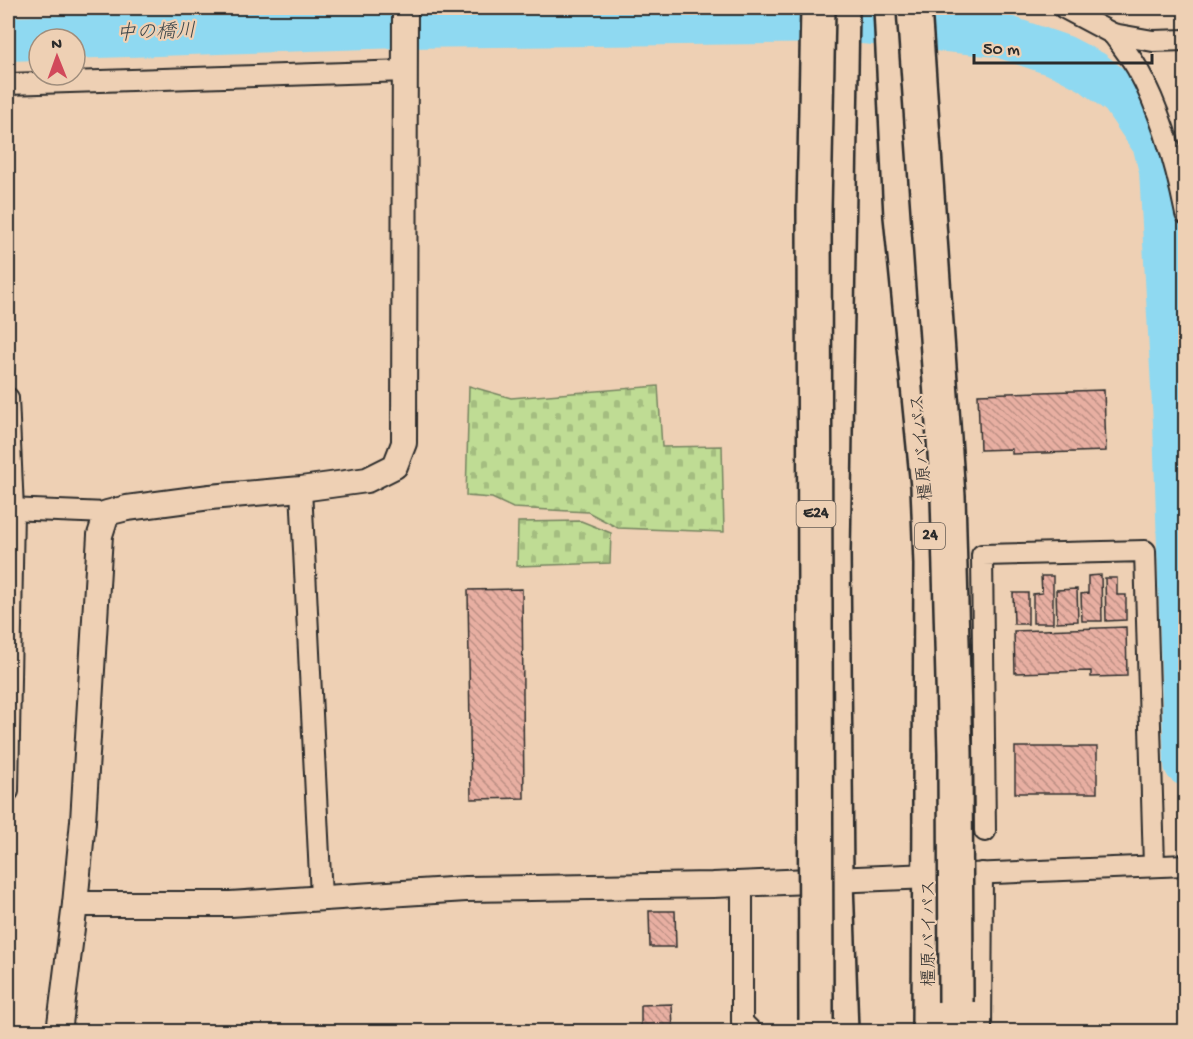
<svg xmlns="http://www.w3.org/2000/svg" width="1193" height="1039" font-family="'Gochi Hand','Klee One',sans-serif">
  <defs>
    <pattern id="cemetery-stones" width="16" height="16" patternUnits="userSpaceOnUse" patternTransform="scale(1.5)"><rect width="16" height="16" fill="#bfdc94"/><path d="M2 7V4a2 2 0 0 1 4 0v3zM10 15v-3a2 2 0 0 1 4 0v3z" fill="#a4bd80"/></pattern>
    <pattern id="building-back-hatch" width="6" height="6" patternUnits="userSpaceOnUse" patternTransform="scale(1.5)"><rect width="6" height="6" fill="#e8afa2"/><path d="M-1 5l2 2M0 0l6 6M5-1l2 2" fill="none" stroke="#bc8f84"/></pattern>
  </defs>
  <rect width="100%" height="100%" fill="#eed0b4"/>
  <filter id="ink" filterUnits="userSpaceOnUse"><feTurbulence type="fractalNoise" baseFrequency=".0167" numOctaves="2"/><feDisplacementMap in="SourceGraphic" scale="12" xChannelSelector="R" yChannelSelector="G"/><feConvolveMatrix kernelMatrix="1 2 1 2 8 2 1 2 1" color-interpolation-filters="sRGB"/></filter>
  <g filter="url(#ink)">
    <g fill="url(#cemetery-stones)" stroke="#758460" stroke-width="1.5">
      <polygon points="469,386 511,398 658,386 662,447 722,446 724,532 618,528 588,512 513,508 492,498 466,496"/>
      <polygon points="581,521 611,533 610,563 517,566 518,522"/>
    </g>
    <g fill="none" stroke-linecap="round" stroke-linejoin="round">
      <polyline stroke="#8fd9f1" stroke-width="44" points="8,39 400,26 853,21 999,35 1063,57 1092,72 1122,96 1154,143 1161,170 1175,423 1186,764"/>
    </g>
    <g fill="url(#building-back-hatch)" stroke="#2b2b2b" stroke-width="1.5">
      <polygon points="1104,390 1106,451 1012,454 1012,449 980,450 978,394"/>
      <polygon points="1101,575 1102,621 1082,621 1081,594 1088,593 1088,576"/>
      <polygon points="1041,576 1053,576 1053,623 1033,623 1033,594 1042,593"/>
      <polygon points="1105,578 1117,578 1117,595 1126,595 1126,620 1106,621"/>
      <polygon points="522,589 524,798 471,799 468,590"/>
      <polygon points="1077,589 1078,621 1057,622 1056,590"/>
      <polygon points="1013,593 1028,593 1028,624 1014,624"/>
      <polygon points="1126,627 1127,676 1091,677 1091,671 1015,673 1014,631"/>
      <rect x="1015" y="747" width="82" height="46"/>
      <polygon points="649,911 675,911 676,947 650,947"/>
      <polygon points="672,1004 673,1032 641,1032 641,1005"/>
    </g>
    <g fill="none" stroke-linecap="round" stroke-linejoin="round">
      <g stroke="#2b2b2b" stroke-width="24">
        <g id="minor">
          <polyline points="1064,8 1113,34 1153,41 1186,40"/>
          <path d="M1113,34C1121,45 1130,56 1137,68C1162,113 1176,164 1186,214"/>
          <polyline points="8,84 406,71"/>
          <polyline points="8,398 13,510 8,791"/>
          <polyline points="301,489 321,897"/>
          <polyline points="8,509 107,513"/>
          <polyline points="985,831 982,555 1145,551 1154,866"/>
          <polyline points="945,875 1186,865"/>
          <polyline points="742,885 742,1022 752,1032"/>
          <polyline points="981,1032 982,873"/>
        </g>
      </g>
      <g stroke="#2b2b2b" stroke-width="28">
        <g id="tertiary">
          <polyline points="75,904 230,904 466,889 713,885 930,876"/>
          <polyline points="59,1032 75,904 83,821 100,535 107,513 127,508 210,497 301,489 367,480 395,466 404,443 405,8"/>
        </g>
      </g>
      <g stroke="#2b2b2b" stroke-width="38">
        <g id="trunk">
          <polyline points="891,8 901,216 928,486 931,564 929,1032"/>
          <polyline points="841,1032 836,881 833,553 842,8"/>
        </g>
      </g>
      <g stroke="#2b2b2b" stroke-width="38">
        <polyline id="motorway" points="955,1032 956,1002"/>
      </g>
      <use href="#minor" stroke="#eed0b4" stroke-width="20"/>
      <use href="#tertiary" stroke="#eed0b4" stroke-width="24"/>
      <use href="#trunk" stroke="#eed0b4" stroke-width="33"/>
      <use href="#motorway" stroke="#eed0b4" stroke-width="33"/>
      <g stroke="#2b2b2b" stroke-width="38" stroke-linecap="butt">
        <g id="motorway-bridge">
          <polyline points="914,8 948,496 955,753 956,1002"/>
          <polyline points="816,1020 814,211 818,8"/>
        </g>
      </g>
      <use href="#motorway-bridge" stroke="#eed0b4" stroke-width="33"/>
    </g>
  </g>
  <g text-anchor="middle" dominant-baseline="central" stroke-width="4.5" stroke-linejoin="round" paint-order="stroke">
    <g fill="#eed0b4" stroke="#665c54" stroke-width="1.5">
      <rect x="796.5" y="501" width="39" height="26" rx="4.5"/>
      <rect x="915" y="523" width="30" height="26" rx="4.5"/>
    </g>
    <g font-size="16" font-weight="bold" fill="#2b2b2b">
      <text x="816" y="514">E24</text>
      <text x="930" y="536">24</text>
    </g>
    <g font-size="18" fill="#2b2b2b" stroke="#eed0b4">
      <text transform="translate(923 447) rotate(-95)">橿原バイパス</text>
      <text transform="translate(930 933) rotate(-90)">橿原バイパス</text>
    </g>
    <g font-size="20" font-style="italic" fill="#3a4549" stroke="#eed0b4">
      <text transform="translate(156 34) rotate(-2)">中の橋川</text>
    </g>
  </g>
  <rect width="1193" height="1039" fill="none" stroke="#eed0b4" stroke-width="30"/>
  <rect x="15" y="15" width="1163" height="1009" fill="none" stroke="#2b2b2b" stroke-width="2" filter="url(#ink)"/>
  <g transform="translate(57 57) rotate(359)"><circle r="28" fill="#eed0b4" stroke="#a08e7d" stroke-width="1.5"/>
  <path d="M0-4.5L10 22L0 15L-10 22Z" fill="#d1495b"/>
  <text y="-9" font-size="16" font-weight="bold" text-anchor="middle" fill="#2b2b2b">N</text>
  </g>
  <path d="M974 54v9h178v-9" fill="none" stroke="#2b2b2b" stroke-width="3"/>
  <text x="983" y="54" font-size="18" fill="#2b2b2b" stroke="#eed0b4" stroke-width="4.5" paint-order="stroke">50 m</text>
</svg>
